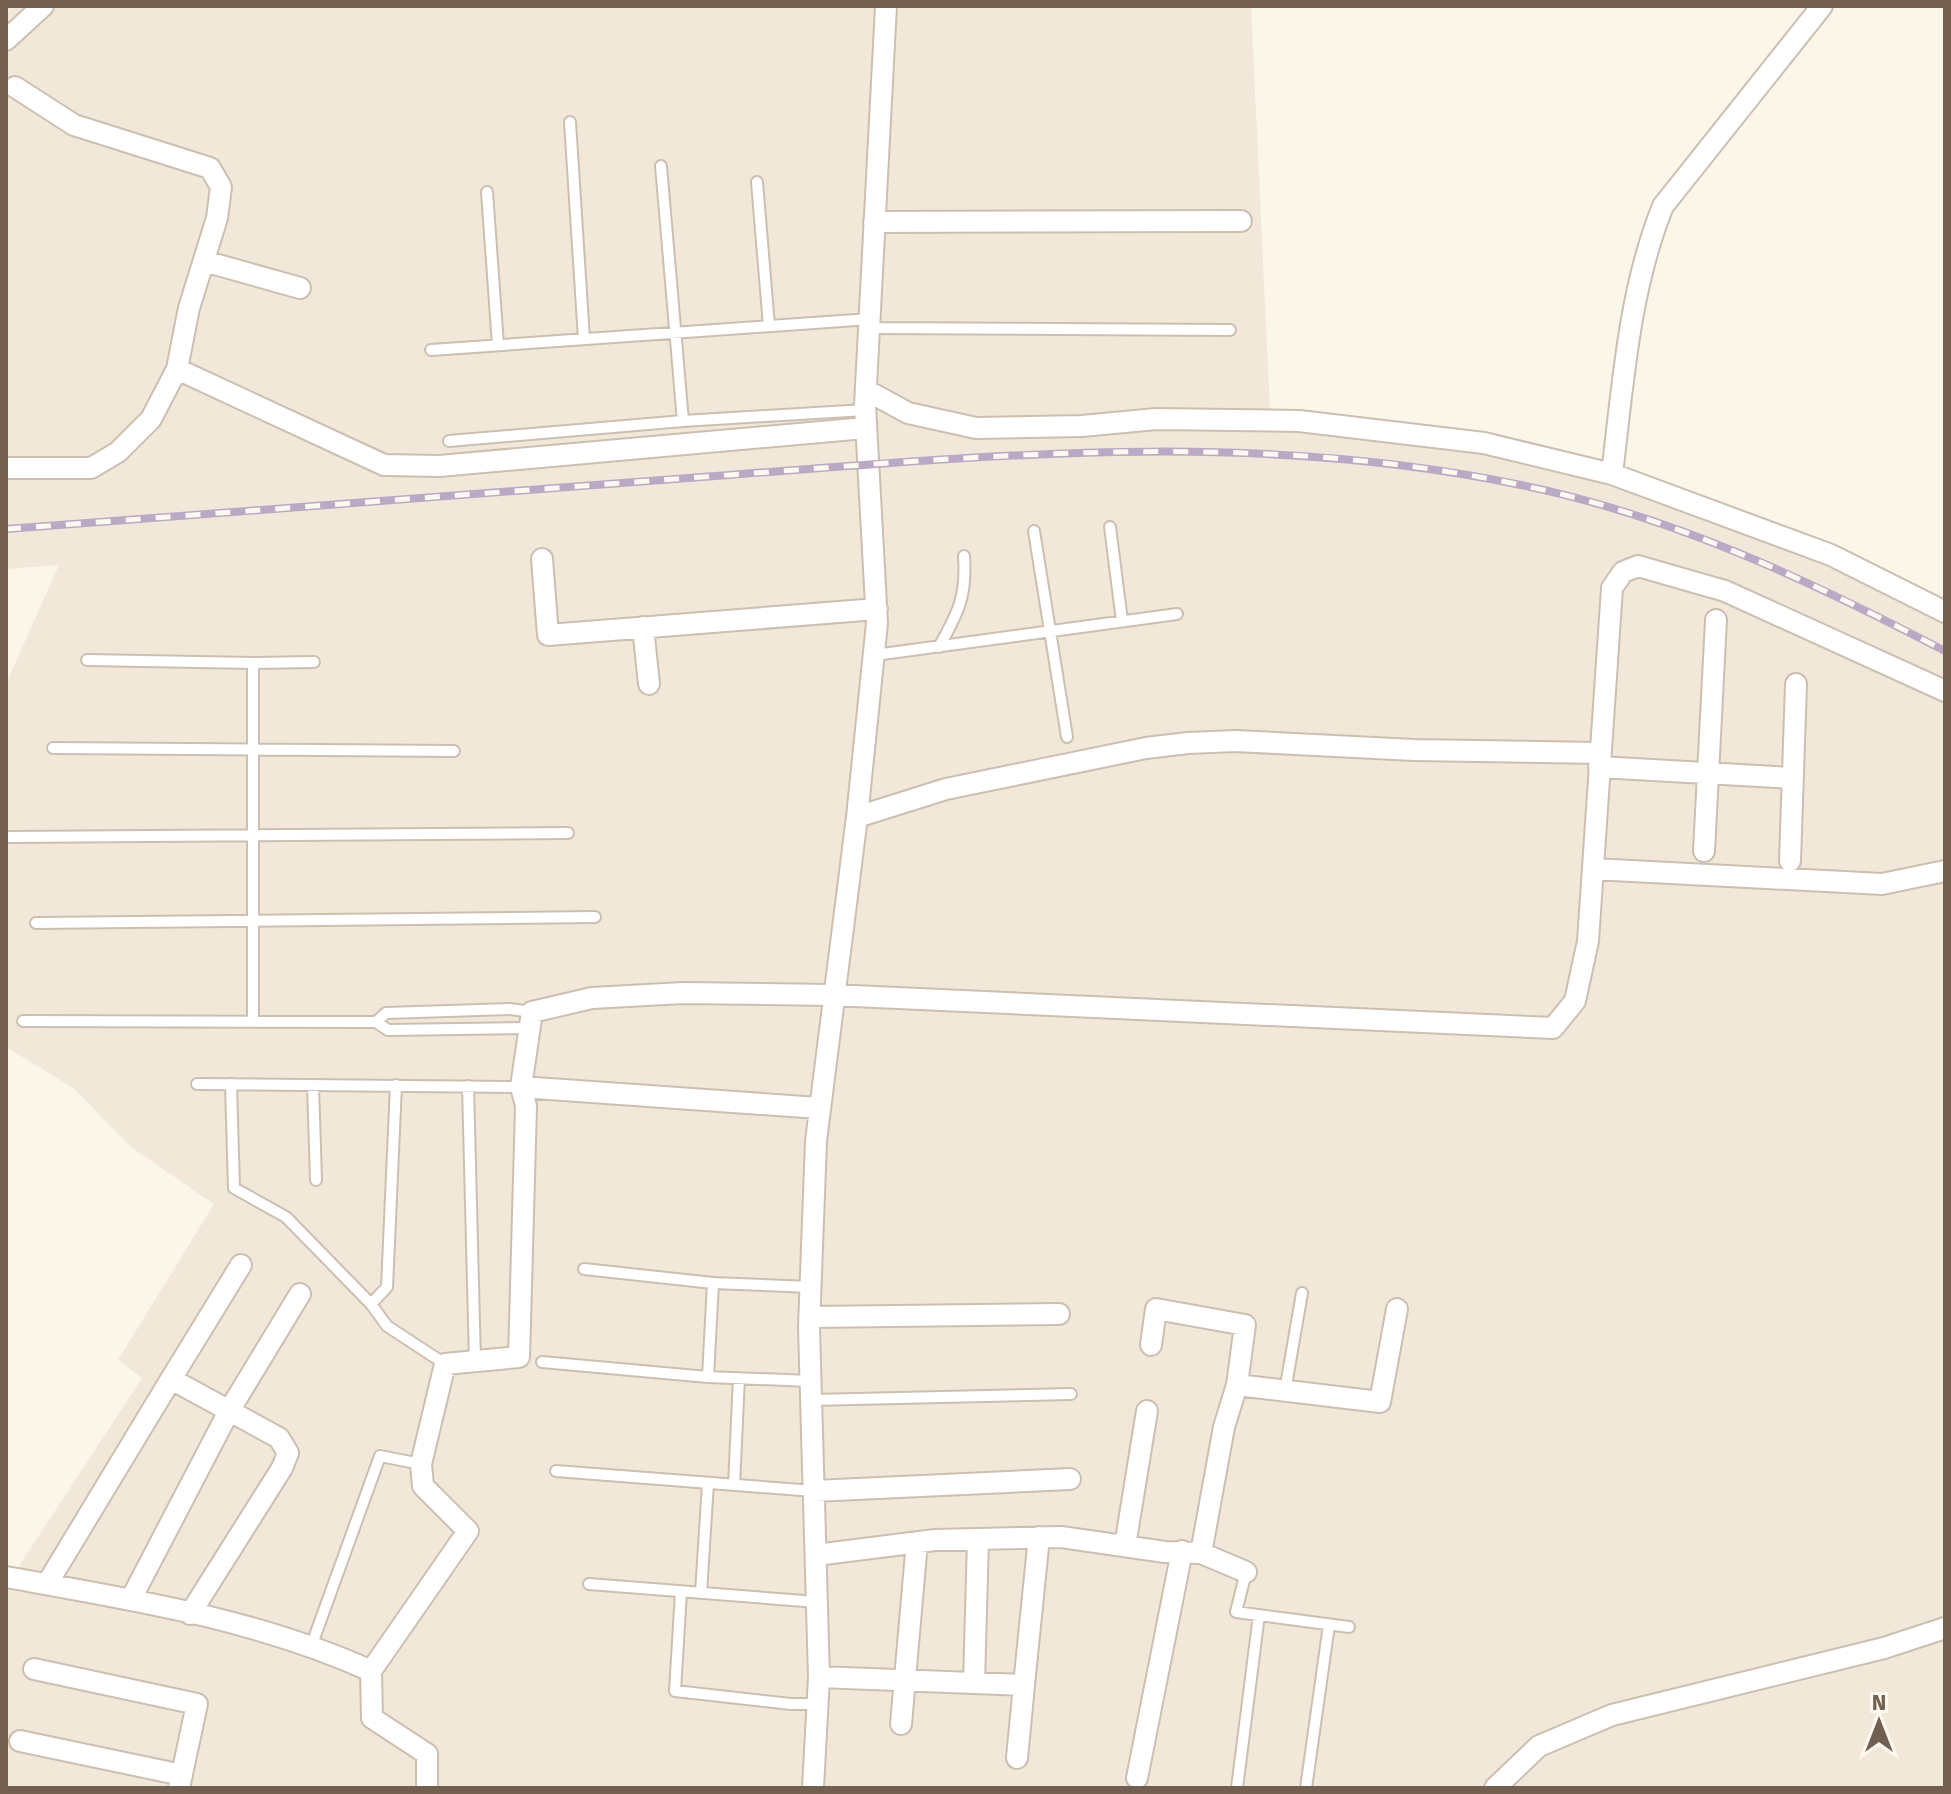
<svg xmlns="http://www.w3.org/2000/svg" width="1951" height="1794" font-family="'Fira Sans',sans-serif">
  <rect width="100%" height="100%" fill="#fbf6ea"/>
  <!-- residential -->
  <path fill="#f2e8d9" d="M6,6H1251L1270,410L1554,452L1805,541L1945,615V1788H6V1568L17,1569L142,1378L118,1360L214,1204L131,1147L73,1088L6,1047V684L59,565L6,569Z"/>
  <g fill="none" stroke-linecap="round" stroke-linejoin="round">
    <defs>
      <path id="service" d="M570,122L584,339
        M757,182L769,326
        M487,192L498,345
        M870,328L1230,330
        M431,350L870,319
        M683,421L865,410
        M449,441L683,421L661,166
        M1110,527L1122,621
        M1034,531L1067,737
        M939,647C958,613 967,596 964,556
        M875,655L1177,614
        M87,660L253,663V1021
        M253,663L314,662
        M53,748L454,751
        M9,837L568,833
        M36,923L595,917
        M23,1021L376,1022L388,1030L531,1028
        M376,1022L386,1013L510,1009L532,1012
        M197,1084L521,1087
        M231,1084L234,1188L286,1217L371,1304
        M313,1085L316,1180
        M396,1085L387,1287L371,1304L387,1326L445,1364
        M468,1086L475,1362
        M584,1269L713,1283L708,1377
        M713,1283L811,1287
        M542,1362L708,1377L811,1381
        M1285,1391L1302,1293
        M812,1400L1071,1394
        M556,1471L814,1491
        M734,1485L739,1378
        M1246,1572L1236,1612L1349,1627
        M589,1584L817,1602
        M681,1592L675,1691L791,1704H818
        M701,1593L708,1483
        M312,1644L380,1456L421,1464
        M1237,1788L1259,1615
        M1306,1788L1329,1625"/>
      <path id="minor" d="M6,40L43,6
        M874,222L1241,221
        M204,261L300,288
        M177,369L384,465L439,466L865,428
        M866,390L908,413L976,428L1082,426L1156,419L1299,421L1484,443L1612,474L1831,555L1945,612
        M6,468H91L118,452L151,419L177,369L189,308L217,218L221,187L210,168L74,125L15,87
        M1612,474C1623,384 1629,290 1663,206L1822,6
        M542,559L548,635L877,609
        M643,627L649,684
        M1599,767L1793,778
        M857,817L946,789L1146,748L1188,743L1235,741L1414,750L1599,753
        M1704,851L1716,620
        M1790,861L1796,684
        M1593,869L1882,884L1945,871
        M521,1087L819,1108
        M810,1317L1059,1314
        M1151,1345L1156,1309L1245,1325L1237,1385
        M171,1379L241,1265
        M814,1491L1070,1479
        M1125,1546L1147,1411
        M1201,1553L1246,1572
        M816,1555L935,1540L1061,1537L1165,1552L1201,1553L1224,1427L1237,1385L1380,1402L1397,1309
        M6,1577C129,1599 257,1619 371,1671
        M47,1584L171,1379L279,1438L288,1453L282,1468L190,1614
        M131,1599L229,1411L300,1294
        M34,1669L197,1704L179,1788
        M819,1677L1024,1685L1039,1537
        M974,1683L978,1539
        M901,1724L917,1542
        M20,1741L182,1775
        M1017,1758L1024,1685
        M1137,1778L1182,1551
        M427,1788V1754L372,1718L371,1671L468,1531L423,1486L421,1464L445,1364L519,1357L526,1106L521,1087L532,1012L592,998L683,993L832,995L1553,1028L1575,1001L1588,941L1612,588L1623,572L1638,566L1725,591L1945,691
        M813,1788L819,1677L809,1327L816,1141L857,817L877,623L865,405L886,6
        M1495,1788L1539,1746L1612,1715L1884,1648L1945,1628"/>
    </defs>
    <!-- service casing -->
    <use href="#service" stroke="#ccbfb1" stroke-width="14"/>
    <!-- minor casing -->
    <use href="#minor" stroke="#ccbfb1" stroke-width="24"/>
    <!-- service -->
    <use href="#service" stroke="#fff" stroke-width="10"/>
    <!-- minor -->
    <use href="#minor" stroke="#fff" stroke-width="20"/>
    <defs>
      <path id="rail" d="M6,529C247,511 488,493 729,475C994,455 1259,430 1521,485C1672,516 1809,580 1945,651"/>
    </defs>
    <!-- rail casing -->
    <use href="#rail" stroke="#baa8c4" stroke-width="8"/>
    <!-- rail -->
    <use href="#rail" stroke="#fdf9f0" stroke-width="5" stroke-dasharray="15" stroke-linecap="butt"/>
  </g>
  <!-- border -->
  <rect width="1951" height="1794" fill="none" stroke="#735f4f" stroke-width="16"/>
  <!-- north arrow -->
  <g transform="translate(1879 1722)" stroke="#fdf9f0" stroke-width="6" paint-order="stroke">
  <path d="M0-6L14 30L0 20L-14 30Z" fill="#735f4f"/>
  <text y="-12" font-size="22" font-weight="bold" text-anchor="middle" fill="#735f4f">N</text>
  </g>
</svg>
